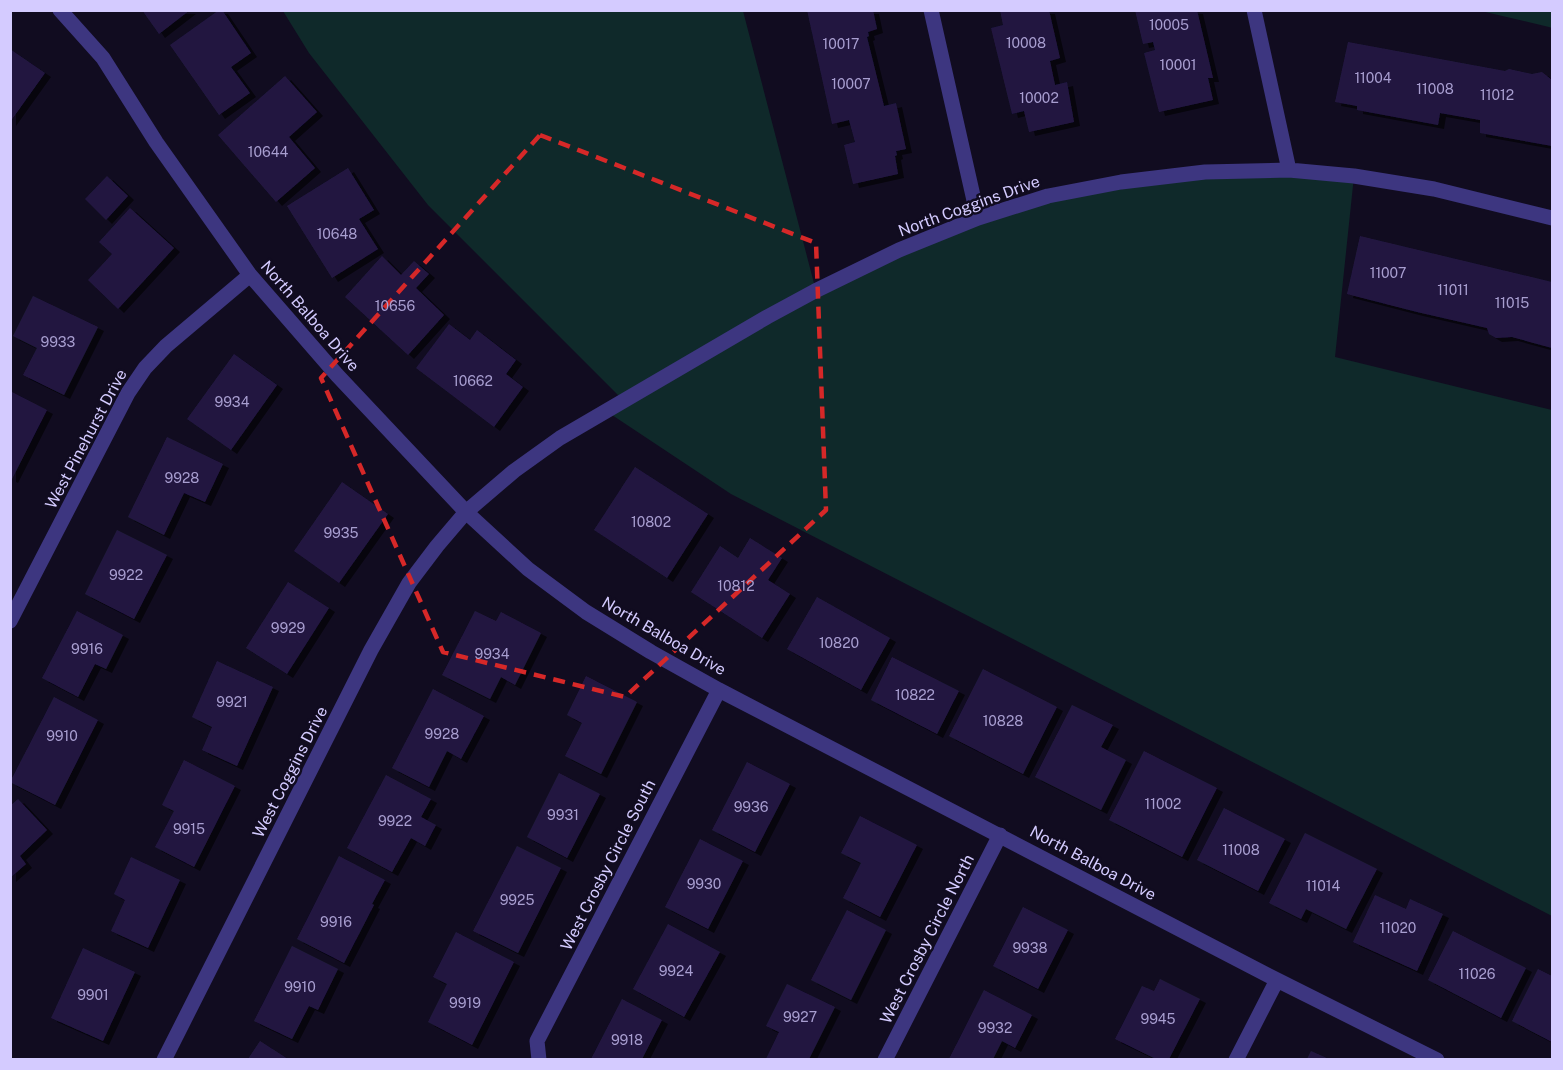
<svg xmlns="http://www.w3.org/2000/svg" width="1563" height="1070" font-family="'Public Sans',sans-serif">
  <defs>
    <filter id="shadow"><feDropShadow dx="6" dy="4" stdDeviation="0" flood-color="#0009"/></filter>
  </defs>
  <rect width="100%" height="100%" fill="#110c20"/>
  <!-- green -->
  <path fill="#0f292a" d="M283,11H743L816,291L1048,196L1205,172L1354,176L1335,357L1552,410V916L731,494L606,411L623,400L428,205L309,53Z
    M1481,11H1552V28L1549,27Z"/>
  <!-- building -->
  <path fill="#221841" filter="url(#shadow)" d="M142,10H190L159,34Z
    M219,10H222L251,53L231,67L250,93L219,115L170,45Z
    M807,10H873L877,29L868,32L869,36L867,37L884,106L896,103L906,149L896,151L897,155L895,156L898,174L853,184L844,145L855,142L849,120L832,124Z
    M1000,10H1049L1060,58L1050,61L1055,85L1067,82L1074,122L1029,132L1024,111L1012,114L991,28L1003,25Z
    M1135,10H1197L1213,78H1208L1213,100L1159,112L1144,53L1155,50L1153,42L1143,44Z
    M1348,42L1505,71L1509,69L1532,74L1542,72L1552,80V146L1480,133V120L1440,113L1438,125L1357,110V106L1335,102Z
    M10,49L45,73L10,122Z
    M285,76L317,112L289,137L315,168L276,202L218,135Z
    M348,168L374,210L359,219L378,249L332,278L287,206Z
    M107,176L128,196L106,220L85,199Z
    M130,208L174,248L118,309L88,280L112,254L99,242Z
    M1360,236L1552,282V348L1512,337L1496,338L1489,334L1487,328L1417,312L1347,294Z
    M382,256L401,275L414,261L429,274L416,288L444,315L408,355L345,297Z
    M33,296L98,327L64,395L23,375L37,348L13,336Z
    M449,324L470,340L477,330L516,360L506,374L523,387L494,427L416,368Z
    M234,354L277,385L231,450L187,419Z
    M10,391L47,410L12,479L10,478Z
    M167,437L223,464L205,502L184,493L164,535L128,517Z
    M635,467L708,514L667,578L594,530Z
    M342,482L388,514L339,583L294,551Z
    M117,530L167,555L134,619L85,594Z
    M750,538L782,558L768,580L790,594L762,638L691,592L720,546L738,558Z
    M288,582L329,608L287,674L246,648Z
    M817,597L890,638L861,690L787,649Z
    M77,611L123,635L106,669L95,664L78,697L42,678Z
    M475,611L496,621L501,612L541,633L515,685L501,677L490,699L442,675Z
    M892,657L959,691L937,734L871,700Z
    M217,661L273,687L237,766L202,750L212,727L192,717Z
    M983,669L1057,707L1023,774L949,736Z
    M586,676L637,702L601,774L565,756L582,723L567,715Z
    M433,689L484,716L461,759L447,751L429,787L392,768Z
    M54,697L98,720L55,805L10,782Z
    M1072,705L1113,725L1101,747L1126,760L1101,810L1035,777Z
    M1144,751L1217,788L1182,857L1109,820Z
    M184,760L235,786L194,867L155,847L174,811L162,805Z
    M747,762L790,784L755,852L712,830Z
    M559,773L600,794L567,858L527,837Z
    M386,775L431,799L421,817L436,825L425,846L411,838L392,872L347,848Z
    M18,799L47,830L20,856L26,864L10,878V806Z
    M1224,808L1285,839L1258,891L1197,860Z
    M860,816L917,845L880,917L843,898L861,863L841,853Z
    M1305,833L1377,869L1346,929L1306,909L1301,919L1269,903Z
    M700,839L743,861L708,929L665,907Z
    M517,846L561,868L518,953L473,931Z
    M339,856L385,880L372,904L374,905L344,963L297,939Z
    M131,857L180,880L148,948L111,931L125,900L114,894Z
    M1375,895L1406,909L1410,899L1443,914L1417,971L1353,942Z
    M1023,907L1068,930L1038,989L993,966Z
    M847,910L886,930L851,1000L811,980Z
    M668,924L720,952L684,1017L633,989Z
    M1453,931L1526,968L1501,1018L1428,980Z
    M456,932L514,962L472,1045L428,1022L447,984L433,977Z
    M292,946L338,969L318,1010L309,1006L292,1039L254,1021Z
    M83,948L135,972L103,1041L51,1018Z
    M1538,969L1552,976V1042L1512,1021Z
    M1160,979L1200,999L1169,1059H1156L1115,1039L1142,986L1154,991Z
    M787,984L835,1007L809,1059H766L779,1032L766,1026Z
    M984,990L1032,1015L1015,1048L1002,1041L993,1059H949Z
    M622,999L662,1020L642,1059H591Z
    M260,1041L288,1059H248Z
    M1311,1051L1329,1059H1307Z"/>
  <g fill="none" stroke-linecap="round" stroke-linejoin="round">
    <!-- street -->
    <path stroke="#3d3680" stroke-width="15" d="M60,10L103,58L156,142L250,275L337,375L466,512L528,569L586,612L651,652L719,690L1277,980L1437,1060
      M931,10L978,218
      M1254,10L1289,170
      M10,621L128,393L145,368L166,346L250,275
      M164,1060L371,650L409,583L437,546L466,512L514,471L560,438L767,317L815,291L899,250L978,218L1048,196L1121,182L1205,172L1289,170L1354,176L1434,189L1552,218
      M539,1060L537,1041L719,690
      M885,1060L1000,835
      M1236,1060L1277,980"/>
  </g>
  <!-- marked area -->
  <path fill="none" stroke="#d62828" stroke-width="4.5" stroke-dasharray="12 8" stroke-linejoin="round" d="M540,135L816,243L826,510L625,697L443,652L321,378Z"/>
  <g text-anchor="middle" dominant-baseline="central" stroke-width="5" stroke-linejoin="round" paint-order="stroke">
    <!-- number labels -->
    <g font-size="14" fill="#a89ed0">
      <text x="1169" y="25">10005</text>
      <text x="1026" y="43">10008</text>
      <text x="841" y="44">10017</text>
      <text x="1178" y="65">10001</text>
      <text x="1373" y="78">11004</text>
      <text x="851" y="84">10007</text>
      <text x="1435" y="89">11008</text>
      <text x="1497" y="95">11012</text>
      <text x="1039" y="98">10002</text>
      <text x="268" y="152">10644</text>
      <text x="337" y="234">10648</text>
      <text x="1388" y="273">11007</text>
      <text x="1453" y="290">11011</text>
      <text x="1512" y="303">11015</text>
      <text x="395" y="306">10656</text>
      <text x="58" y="342">9933</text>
      <text x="473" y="381">10662</text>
      <text x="232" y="402">9934</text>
      <text x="182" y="478">9928</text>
      <text x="651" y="522">10802</text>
      <text x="341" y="533">9935</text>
      <text x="126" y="575">9922</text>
      <text x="736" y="586">10812</text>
      <text x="288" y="628">9929</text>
      <text x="839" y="643">10820</text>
      <text x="87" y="649">9916</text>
      <text x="492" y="654">9934</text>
      <text x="915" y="695">10822</text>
      <text x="232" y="702">9921</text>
      <text x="1003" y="721">10828</text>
      <text x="442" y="734">9928</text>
      <text x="62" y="736">9910</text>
      <text x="1163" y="804">11002</text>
      <text x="751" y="807">9936</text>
      <text x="563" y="815">9931</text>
      <text x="395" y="821">9922</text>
      <text x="189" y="829">9915</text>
      <text x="1241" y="850">11008</text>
      <text x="704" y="884">9930</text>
      <text x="1323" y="886">11014</text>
      <text x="517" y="900">9925</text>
      <text x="336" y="922">9916</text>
      <text x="1398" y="928">11020</text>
      <text x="1030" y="948">9938</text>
      <text x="676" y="971">9924</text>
      <text x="1477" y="974">11026</text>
      <text x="300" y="987">9910</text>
      <text x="93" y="995">9901</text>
      <text x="465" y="1003">9919</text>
      <text x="800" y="1017">9927</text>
      <text x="1158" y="1019">9945</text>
      <text x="995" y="1028">9932</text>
      <text x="627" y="1040">9918</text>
    </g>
    <!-- street labels -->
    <g font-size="16" fill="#d4cbff" stroke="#110c20">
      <text transform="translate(969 206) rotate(-20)">North Coggins Drive</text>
      <text transform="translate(310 316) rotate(49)">North Balboa Drive</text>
      <text transform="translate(86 439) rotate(-62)">West Pinehurst Drive</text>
      <text transform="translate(664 636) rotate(30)">North Balboa Drive</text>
      <text transform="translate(290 772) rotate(-63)">West Coggins Drive</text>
      <text transform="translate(1093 863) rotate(28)">North Balboa Drive</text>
      <text transform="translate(608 865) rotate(-63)">West Crosby Circle South</text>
      <text transform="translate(927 939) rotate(-63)">West Crosby Circle North</text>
    </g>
  </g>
  <!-- border -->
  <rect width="1563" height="1070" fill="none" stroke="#d4cbff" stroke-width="24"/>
</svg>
